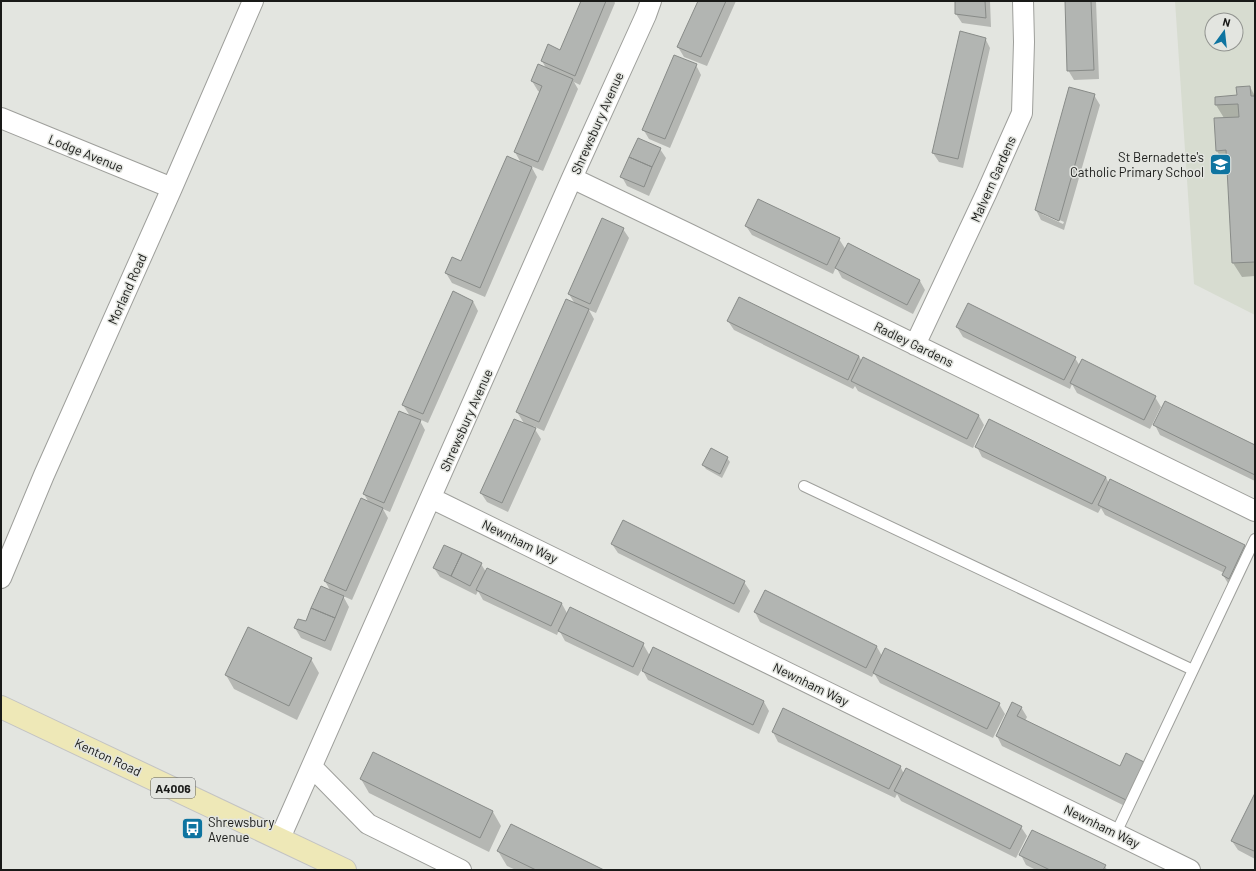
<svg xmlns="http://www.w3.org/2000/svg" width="1256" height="871" font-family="Barlow,sans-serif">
  <rect width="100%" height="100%" fill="#e3e5e0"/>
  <!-- built -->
  <path fill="#d7dcd0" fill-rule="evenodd" d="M1175,1H1255V315L1194,284ZM1212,20H1236V44H1212Z"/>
  <!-- shadow -->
  <path fill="#0003" fill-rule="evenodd" d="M582,1H614L615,3L580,85L574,82L578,89L543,171L531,166L537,177L485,297L452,283L446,273L461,262L521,163L515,152L540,92L538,91L532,81L546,68L542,61L561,51Z
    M699,1H736L707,66L684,57L678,47Z
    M956,1H990L991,27L962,23L956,14Z
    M1066,1H1096L1099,79L1074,80L1068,70Z
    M985,38L990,48L963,168L939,162L933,153Z
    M696,65L701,75L670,148L649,139L643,129Z
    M1250,87L1255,96V276L1242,277L1233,263L1228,165H1225L1217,151L1224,118L1216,105V98L1238,96Z
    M1094,95L1100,105L1064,230L1041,220L1036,210ZM1042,212L1064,222L1063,224L1042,214Z
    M660,149L666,158L649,196L627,186L622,177Z
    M746,226L839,239L846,250L920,281L925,290L913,314L842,278L836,267L833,274L752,235Z
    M623,229L629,238L596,313L589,310L594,319L544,431L533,426L541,439L508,512L487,502L481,493L525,425L517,412L575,304L569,294Z
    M473,301L478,311L428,423L419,419L425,430L390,512L383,509L388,518L352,600L343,596L349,607L331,651L301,638L295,628L306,623L331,592L325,581L369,503L364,494L410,416L403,405Z
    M728,321L859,356L862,362L979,416L984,425L973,448L858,391L855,386L853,389L734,330Z
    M957,327L1075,358L1080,366L1155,397L1161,407L1150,429L1077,393L1072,384L1070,389L963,337Z
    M1155,425L1255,446V481L1160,435Z
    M977,447L1106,477L1109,484L1245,546L1250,555L1229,585L1223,575L1224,573L1105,515L1101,508L1098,513L982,457Z
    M727,458L730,462L722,478L706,469L703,465Z
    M612,544L744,582L750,591L739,613L618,553Z
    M481,564L486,572L487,569L562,604L568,615L643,644L650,656L654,648L764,702L769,711L759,734L648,680L642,669L638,676L565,641L559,630L557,635L483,600L478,591L476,595L440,577L434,568Z
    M755,612L877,647L882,656L999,704L1005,714L993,738L880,683L874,673L872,677L760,622Z
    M311,659L319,673L297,720L234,689L226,675Z
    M1021,707L1027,717L1025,721L1120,768L1127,755L1144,763L1131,809L1002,746L997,736Z
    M773,732L900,766L904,774L1021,827L1027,836L1016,858L901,801L897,794L895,798L778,742Z
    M373,753L493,812L501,826L489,852L369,793L361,779Z
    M1255,795V859L1238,850L1232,841Z
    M498,851L602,870H516L507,866Z
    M1021,855L1105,866L1107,870H1036L1026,865Z"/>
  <!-- building -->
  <path fill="#b2b5b2" stroke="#888b88" d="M581,1H606L575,76L541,61L548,44L560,50Z
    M698,1H726L701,57L677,47Z
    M955,1H985L986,18L955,14Z
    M1065,1H1091L1094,70L1067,71Z
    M960,31L986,38L958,159L932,153Z
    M674,55L697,64L665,139L642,130Z
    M538,64L573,79L538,162L514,152L542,86L531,81Z
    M1250,86L1251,96H1255V262L1232,263L1226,150L1216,151L1214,118L1239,117L1238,104L1215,105V97L1237,95L1236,87Z
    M1069,87L1095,94L1059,221L1035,210Z
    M638,138L661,148L652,167L629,157Z
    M507,156L532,167L480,288L445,273L452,257L461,261Z
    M629,157L652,167L644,187L620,177Z
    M758,199L840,238L827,265L745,226Z
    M602,218L624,228L590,304L568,294Z
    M848,243L920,280L907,305L835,268Z
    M453,291L473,301L423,414L402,405Z
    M739,297L859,356L848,380L727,321Z
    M566,299L589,309L539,422L516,412Z
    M968,303L1076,357L1064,380L956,327Z
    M863,357L979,415L967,439L851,381Z
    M1082,359L1156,396L1144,420L1070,383Z
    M1165,401L1255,445V475L1153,425Z
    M399,411L421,420L384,503L363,494Z
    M514,419L536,428L502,503L480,493Z
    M989,419L1106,477L1092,504L975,447Z
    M711,448L728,457L720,474L702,465Z
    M1110,479L1245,545L1229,579L1222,575L1226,567L1098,505Z
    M361,498L383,508L346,591L324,581Z
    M623,520L745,581L734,604L611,544Z
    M444,545L462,553L451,576L433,568Z
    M462,553L482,563L470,586L451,576Z
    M487,568L562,603L551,626L476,590Z
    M321,586L344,596L335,618L311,608Z
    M765,590L877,646L866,668L754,612Z
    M570,607L644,643L633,667L558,631Z
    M311,608L335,618L325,641L294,628L298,619L306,621Z
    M248,627L312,658L289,706L225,675Z
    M653,647L764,701L753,725L642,671Z
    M885,648L1000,703L987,729L873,673Z
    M1012,702L1022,707L1017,716L1120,766L1126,753L1144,762L1126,800L996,736Z
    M783,708L901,766L889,789L772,732Z
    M373,752L493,811L480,838L360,779Z
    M906,768L1022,826L1010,849L894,791Z
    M1255,793V849L1254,851L1231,841Z
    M511,824L604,870H536L497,851Z
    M1032,830L1106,865L1103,870H1050L1019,855Z"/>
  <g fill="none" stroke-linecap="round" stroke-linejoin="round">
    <defs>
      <path id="lane" d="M804,486L1193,670
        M1116,833L1255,539"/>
      <path id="street" d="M1,118L172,188
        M572,178L689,234L1255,511
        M915,345L986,194L1022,113L1024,42L1023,1
        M431,498L1190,870
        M1,578L44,475L172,188L253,1
        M312,767L368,824L461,870
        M280,838L572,178L646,15L651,1"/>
      <path id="primary" d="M1,707L345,870"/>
    </defs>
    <!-- lane casing -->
    <use href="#lane" stroke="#9e9f9b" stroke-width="12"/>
    <!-- street casing -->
    <use href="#street" stroke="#9e9f9b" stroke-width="22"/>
    <!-- primary casing -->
    <use href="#primary" stroke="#c3c3c3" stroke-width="24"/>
    <!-- lane -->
    <use href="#lane" stroke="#fff" stroke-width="10"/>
    <!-- street -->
    <use href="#street" stroke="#fff" stroke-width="20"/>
    <!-- primary -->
    <use href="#primary" stroke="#eee8b7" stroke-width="22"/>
  </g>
  <!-- icons -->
  <defs>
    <symbol id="school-square" viewBox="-11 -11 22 22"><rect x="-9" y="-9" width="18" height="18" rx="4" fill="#0e74a0" stroke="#e3e5e0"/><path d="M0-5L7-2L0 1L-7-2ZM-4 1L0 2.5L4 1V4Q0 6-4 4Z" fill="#fff"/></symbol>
    <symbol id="bus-square" viewBox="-11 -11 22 22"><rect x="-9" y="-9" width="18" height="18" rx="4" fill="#0e74a0" stroke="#e3e5e0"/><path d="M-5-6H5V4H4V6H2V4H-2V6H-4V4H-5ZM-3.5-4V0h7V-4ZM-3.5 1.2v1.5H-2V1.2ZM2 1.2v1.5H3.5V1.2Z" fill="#fff"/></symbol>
  </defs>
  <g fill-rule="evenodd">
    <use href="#school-square" x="1208" y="152" width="25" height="25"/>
    <use href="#bus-square" x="180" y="816" width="25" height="25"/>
  </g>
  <g text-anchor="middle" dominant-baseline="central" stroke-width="3" stroke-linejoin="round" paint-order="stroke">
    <!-- shield labels -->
    <rect fill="#e3e5e0" stroke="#565754" stroke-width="1" x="151" y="778" width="44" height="20" rx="3"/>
    <g font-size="12" font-weight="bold" fill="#191a18">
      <text x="173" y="788">A4006</text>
    </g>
    <!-- street labels -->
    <g font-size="13" fill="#191a18" stroke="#e3e5e0">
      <text transform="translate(597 123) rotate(-66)">Shrewsbury Avenue</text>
      <text transform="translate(86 153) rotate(22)">Lodge Avenue</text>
      <text transform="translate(993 179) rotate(-66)">Malvern Gardens</text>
      <text transform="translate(127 289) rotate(-66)">Morland Road</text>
      <text transform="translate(914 344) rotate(26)">Radley Gardens</text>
      <text transform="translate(466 420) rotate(-66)">Shrewsbury Avenue</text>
      <text transform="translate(520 541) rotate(26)">Newnham Way</text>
      <text transform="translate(811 684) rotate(26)">Newnham Way</text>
      <text transform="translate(108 757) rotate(25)">Kenton Road</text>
      <text transform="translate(1102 826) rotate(26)">Newnham Way</text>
    </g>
    <!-- poi labels -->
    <g font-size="13" fill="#191a18" stroke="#e3e5e0" text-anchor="end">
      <text x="1204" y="157">St Bernadette's<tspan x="1204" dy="15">Catholic Primary School</tspan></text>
      <text x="208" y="822" text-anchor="start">Shrewsbury<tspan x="208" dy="15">Avenue</tspan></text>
    </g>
  </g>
  <!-- border -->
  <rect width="1256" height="871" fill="none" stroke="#191a18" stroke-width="4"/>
  <!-- north arrow -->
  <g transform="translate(1224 32) rotate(15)"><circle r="19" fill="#e3e5e0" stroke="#929490"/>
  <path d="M0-3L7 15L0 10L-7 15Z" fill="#0e74a0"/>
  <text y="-6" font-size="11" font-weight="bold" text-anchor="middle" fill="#191a18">N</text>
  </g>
</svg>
